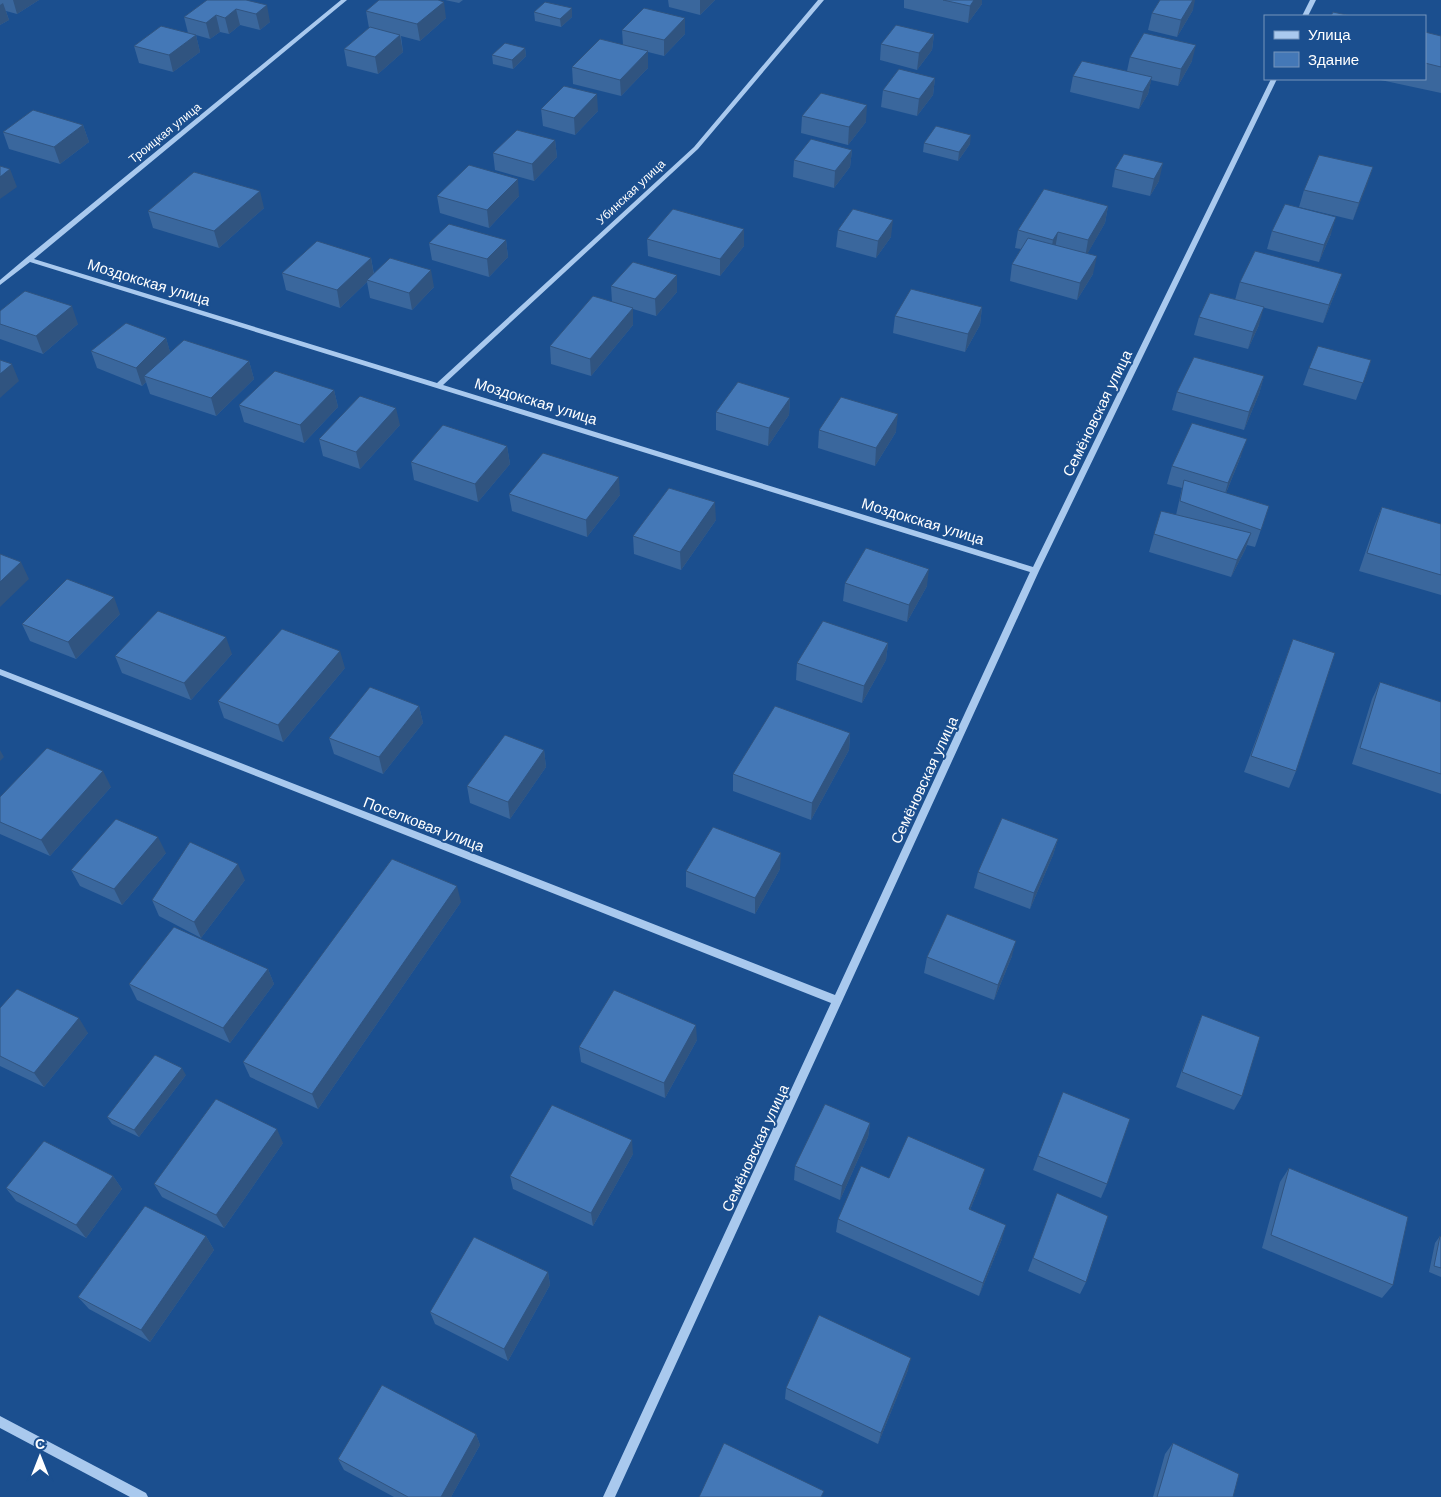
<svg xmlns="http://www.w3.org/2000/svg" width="1441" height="1497" font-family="Helvetica,sans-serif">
  <rect width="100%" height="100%" fill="#1b4f8f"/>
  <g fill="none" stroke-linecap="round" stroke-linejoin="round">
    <!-- minor -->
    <path fill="#a9c9ee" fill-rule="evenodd" d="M341,0H347L34,259L437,383L694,147L818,0H824L698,149L443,385L1033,567L1271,79H1277L1039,571L615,1497H603L831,1003L0,675V669L835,995L1030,572L30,262L0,285V280L26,258Z
      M1310,0H1316L1308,16H1302Z
      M0,1416L146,1493L148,1497H130L0,1428Z"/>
  </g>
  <!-- wall -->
  <path fill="#3a679d" d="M0,0H39L17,14L6,11L9,20L0,25Z
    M246,0L270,22L260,30L240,25L229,34L220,32L210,39L196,35L200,52L173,72L139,63L134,46L188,33L184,17Z
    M445,0H463L459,3Z
    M668,0H715L700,15L669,7Z
    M904,0H982V4L968,23L904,8Z
    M572,8V17L561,27L535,21L534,12Z
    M1193,10L1177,37L1148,30L1152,13Z
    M366,11L446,18L420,41L401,36L403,52L378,74L347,66L344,49L369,28Z
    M685,18V34L664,56L648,52V68L621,96L573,84L572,67L623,45L622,30Z
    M1425,32L1441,36V93L1376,79H1425Z
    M934,34L932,50L917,70L880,60L881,44Z
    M525,48L526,56L513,69L493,64L492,55Z
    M1130,57L1192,61L1178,86L1151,80L1148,94L1139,109L1070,92L1073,76L1127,71Z
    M935,78L933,95L917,116L881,107L883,90Z
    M541,109L598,111L575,135L543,126Z
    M802,116L866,122L848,145L801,133Z
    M83,125L89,142L60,164L9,149L3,132Z
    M555,140L557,157L534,181L495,170L493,153Z
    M924,143L970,144L958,161L923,152Z
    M852,150L850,167L834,188L793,177L794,160Z
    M1124,154L1159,181L1150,196L1112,187L1115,169Z
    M1373,167L1353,220L1299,207L1304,190Z
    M437,196H519L489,228L440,213Z
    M1108,206L1105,223L1087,254L1093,274L1077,300L1010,281L1012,264L1021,249L1015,248L1018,230Z
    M264,208L219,248L153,228L148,211Z
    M838,230L891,237L876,258L836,247Z
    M1272,231L1331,234L1319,262L1267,249Z
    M647,239L744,246L720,276L648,256Z
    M506,240L508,257L489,277L432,260L429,243Z
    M371,258L374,274L434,287L412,310L370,298L367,282L340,308L286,290L282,273Z
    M1342,274L1336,291L1323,323L1235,300L1240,282Z
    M611,286L677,292L656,316L633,309V325L591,376L551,364L550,346L612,302Z
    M982,307L980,325L965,352L893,333L895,316Z
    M0,311L78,324L43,354L0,339Z
    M1199,317L1259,325L1248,349L1194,335Z
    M166,338L170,352L249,361L254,379L216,416L150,394L146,382L142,386L97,368L91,351Z
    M1371,360L1356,400L1303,385L1309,368Z
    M1264,376L1259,394L1244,430L1172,410L1177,392Z
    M334,390L338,407L304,443L244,422L239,405Z
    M790,398L789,415L768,446L716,430V412Z
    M400,425L360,469L323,456L319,439Z
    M819,430L896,432L875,466L818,448Z
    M507,446L510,464L478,502L414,480L411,462Z
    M1241,456L1226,493L1269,506L1255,547L1247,545L1245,550L1231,577L1149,552L1154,534L1176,515L1182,488L1167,484L1172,466Z
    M509,494L620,495L587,537L512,511Z
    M1382,507L1441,524V595L1359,571L1375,524Z
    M716,520L681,570L634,554L633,536Z
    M845,583L927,586L907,622L843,601Z
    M120,614L76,659L30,641L22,624Z
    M1293,639L1296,771L1289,788L1244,772Z
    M888,643L886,660L862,703L796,680L797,663Z
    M232,654L191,700L122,673L115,656Z
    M345,668L283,742L224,718L218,701Z
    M1380,682L1441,702V794L1352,764L1372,699Z
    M419,706L423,723L383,774L334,754L329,738Z
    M850,733L849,750L811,820L733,791V774Z
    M544,750L546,767L510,819L470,803L467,786Z
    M111,787L50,856L0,834V797Z
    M1058,839L1053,855L1030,909L974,888L978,872Z
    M166,853L122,905L80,886L71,870Z
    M780,869L755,914L686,887V871Z
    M245,880L201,938L159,916L152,900Z
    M461,902L318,1109L250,1077L243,1062Z
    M1012,956L994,1000L924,973L927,957Z
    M268,969L274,984L230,1043L137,1000L129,984Z
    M0,1008L88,1033L44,1087L0,1066Z
    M1202,1015L1242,1096L1234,1110L1176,1087L1196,1030Z
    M697,1040L665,1098L581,1062L579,1047Z
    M186,1075L139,1137L112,1124L107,1117Z
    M870,1123L868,1137L840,1200L794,1180L795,1166Z
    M283,1143L224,1228L162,1197L154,1184Z
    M633,1154L593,1226L513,1189L510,1176Z
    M1038,1156L1107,1184L1101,1198L1033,1170Z
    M1289,1168L1393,1285L1382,1298L1262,1248L1280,1182Z
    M113,1176L122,1189L86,1238L16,1201L6,1188Z
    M889,1178L981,1183L970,1210L1002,1239L979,1296L836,1232L838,1219Z
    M1057,1193L1086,1282L1080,1294L1028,1271Z
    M206,1236L214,1250L150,1342L89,1309L78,1297Z
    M1440,1236L1441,1237V1277L1429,1272L1435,1243Z
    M548,1272L550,1285L508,1361L435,1324L430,1312Z
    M908,1370L878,1444L785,1399L786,1388Z
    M476,1434L480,1445L451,1497H394L344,1470L338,1459Z
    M1173,1443L1233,1497H1153L1165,1454Z"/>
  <!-- shaded-wall -->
  <path fill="#305480" d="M13,0H39L17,14Z
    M700,0H715L700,15Z
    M974,0H982V4L968,23L970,6Z
    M1193,0H1195L1193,10L1177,37L1181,20Z
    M444,2L446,18L420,41L417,24Z
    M3,3L9,20L0,25V5Z
    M267,5L270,22L260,30L256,14Z
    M572,8V17L561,27L560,19Z
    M236,9L240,25L229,34L225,18Z
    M216,15L220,32L210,39L206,23Z
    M685,18V34L664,56V40Z
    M934,34L932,50L917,70L919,53Z
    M196,35L200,52L173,72L169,55Z
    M400,35L403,52L378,74L375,57Z
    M1196,45L1192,61L1178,86L1181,69Z
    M525,48L526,56L513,69L512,60Z
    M648,51V68L621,96L620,80Z
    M1152,77L1148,94L1139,109L1143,92Z
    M935,78L933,95L917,116L919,99Z
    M597,94L598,111L575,135L574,118Z
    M867,105L866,122L848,145L849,127Z
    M83,125L89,142L60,164L54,147Z
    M971,135L970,144L958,161L959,152Z
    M555,140L557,157L534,181L532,164Z
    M852,150L850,167L834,188L835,171Z
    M1163,163L1159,181L1150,196L1154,179Z
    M1373,167L1367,185L1353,220L1359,203Z
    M10,169L17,187L0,199V177Z
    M518,179L519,196L489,228L487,210Z
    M260,191L264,208L219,248L214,231Z
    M1108,206L1105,223L1085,258L1088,240Z
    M1336,217L1331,234L1319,262L1324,245Z
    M893,220L891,237L876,258L878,241Z
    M744,229V246L720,276V259Z
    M1058,232L1055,249L1050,257L1053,240Z
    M506,240L508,257L489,277L487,259Z
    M1097,256L1093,274L1077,300L1080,283Z
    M371,258L374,276L367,280V282L340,308L337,290Z
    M431,270L434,287L412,310L409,293Z
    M1342,274L1336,291L1323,323L1329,305Z
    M677,275V292L656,316L655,299Z
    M72,306L78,324L43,354L36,336Z
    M982,307L980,325L965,352L968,334Z
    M1264,307L1259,325L1248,349L1253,332Z
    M633,308V325L591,376L590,359Z
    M166,338L171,355L144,376L146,382L142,386L136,368Z
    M249,361L254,379L216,416L211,398Z
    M12,364L19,381L0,398V374Z
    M1264,376L1259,394L1244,430L1249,412Z
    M334,390L338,407L304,443L300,425Z
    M790,398L789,415L768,446L769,428Z
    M396,408L400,425L360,469L356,452Z
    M898,414L896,432L875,466L876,448Z
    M1247,439L1241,456L1223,500L1228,483Z
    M507,446L510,464L478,502L475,484Z
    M619,477L620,495L587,537L586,520Z
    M715,502L716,520L681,570L680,552Z
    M1251,533L1245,550L1231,577L1237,560Z
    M21,562L29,579L0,607V582Z
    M929,569L927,586L907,622L909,605Z
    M114,597L120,614L76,659L68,642Z
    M226,637L232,654L191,700L184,683Z
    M888,643L886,660L862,703L864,686Z
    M340,651L345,668L283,742L278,725Z
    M419,706L423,723L383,774L379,757Z
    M850,733L849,750L811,820L812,803Z
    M0,750L4,757L0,761Z
    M544,750L546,767L510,819L508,802Z
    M103,771L111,787L50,856L41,840Z
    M158,837L166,853L122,905L114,889Z
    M1058,839L1053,855L1030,909L1034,893Z
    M781,853L780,869L755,914V898Z
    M238,864L245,880L201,938L194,922Z
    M457,886L461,902L318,1109L312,1094Z
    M1016,941L1012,956L994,1000L998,985Z
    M268,969L274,984L230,1043L223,1028Z
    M79,1018L88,1033L44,1087L34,1073Z
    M696,1025L697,1040L665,1098L664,1083Z
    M182,1068L186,1075L139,1137L134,1130Z
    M870,1123L868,1137L840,1200L842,1186Z
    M277,1129L283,1143L224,1228L216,1215Z
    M632,1140L633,1154L593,1226L591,1213Z
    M985,1169L981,1183L965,1222L969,1209Z
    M113,1176L122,1189L86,1238L76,1225Z
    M1006,1225L1002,1239L979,1296L983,1283Z
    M206,1236L214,1250L150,1342L141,1330Z
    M548,1272L550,1285L508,1361L504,1349Z
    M911,1358L908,1370L878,1444L881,1433Z
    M476,1434L480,1445L451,1497H441Z"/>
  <!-- building -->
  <path fill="#4478b7" stroke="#305480" d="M207,0H246L267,5L256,14L236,9L225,18L216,15L206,23L184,17Z
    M379,0H438L444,2L417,24L366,11Z
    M943,0H974L970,6Z
    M1160,0H1193L1181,20L1152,13Z
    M545,2L572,8L560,19L534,12Z
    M644,8L685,18L664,40L622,30Z
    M1333,12L1351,16H1331Z
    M896,25L934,34L919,53L881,44Z
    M161,26L196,35L169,55L134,46Z
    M370,27L400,35L375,57L344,49Z
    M1425,32L1441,36V67L1425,63Z
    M1144,33L1196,45L1181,69L1130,57Z
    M600,39L648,51L620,80L572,67Z
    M505,43L525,48L512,60L492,55Z
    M1082,61L1152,77L1143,92L1073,76Z
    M899,69L935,78L919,99L883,90Z
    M564,86L597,94L574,118L541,109Z
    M821,93L867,105L849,127L802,116Z
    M33,110L83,125L54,147L3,132Z
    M936,126L971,135L959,152L924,143Z
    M517,130L555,140L532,164L493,153Z
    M811,139L852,150L835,171L794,160Z
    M1124,154L1163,163L1154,179L1115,169Z
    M1319,155L1373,167L1359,203L1304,190Z
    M469,165L518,179L487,210L437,196Z
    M0,166L10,169L0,177Z
    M194,172L260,191L214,231L148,211Z
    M1044,189L1108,206L1088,240L1058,232L1053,240L1018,230Z
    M1285,204L1336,217L1324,245L1272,231Z
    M673,209L744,229L720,259L647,239Z
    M853,209L893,220L878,241L838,230Z
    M449,224L506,240L487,259L429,243Z
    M1028,238L1097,256L1080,283L1012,264Z
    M317,241L371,258L337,290L282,273Z
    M1255,251L1342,274L1329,305L1240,282Z
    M390,258L431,270L409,293L367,280Z
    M633,262L677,275L655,299L611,286Z
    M911,289L982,307L968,334L895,316Z
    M25,291L72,306L36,336L0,324V311Z
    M1210,293L1264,307L1253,332L1199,317Z
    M593,296L633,308L590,359L550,346Z
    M126,323L166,338L136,368L91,351Z
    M184,340L249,361L211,398L144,376Z
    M1318,346L1371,360L1363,383L1309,368Z
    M1194,357L1264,376L1249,412L1177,392Z
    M0,360L12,364L0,374Z
    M275,371L334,390L300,425L239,405Z
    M738,382L790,398L769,428L716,412Z
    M360,396L396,408L356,452L319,439Z
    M841,397L898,414L876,448L819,430Z
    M1192,423L1247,439L1228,483L1172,466Z
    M443,425L507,446L475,484L411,462Z
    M543,453L619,477L586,520L509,494Z
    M1184,480L1269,506L1261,530L1180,501Z
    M669,488L715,502L680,552L633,536Z
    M1382,507L1441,524V575L1367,553Z
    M1161,511L1251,533L1237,560L1154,534Z
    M866,548L929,569L909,605L845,583Z
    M0,554L21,562L0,582Z
    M67,579L114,597L68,642L22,624Z
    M158,611L226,637L184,683L115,656Z
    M823,621L888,643L864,686L797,663Z
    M282,629L340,651L278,725L218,701Z
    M1293,639L1335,653L1296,771L1251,756Z
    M1380,682L1441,702V774L1360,748Z
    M370,687L419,706L379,757L329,738Z
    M775,706L850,733L812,803L733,774Z
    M505,735L544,750L508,802L467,786Z
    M47,748L103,771L41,840L0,822V797Z
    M1002,818L1058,839L1034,893L978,872Z
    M116,819L158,837L114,889L71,870Z
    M713,827L781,853L755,898L686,871Z
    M190,842L238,864L194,922L152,900Z
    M392,859L457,886L312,1094L243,1062Z
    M947,914L1016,941L998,985L927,957Z
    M174,927L268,969L223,1028L129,984Z
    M17,989L79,1018L34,1073L0,1056V1008Z
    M614,990L696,1025L664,1083L579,1047Z
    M1202,1015L1260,1037L1242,1096L1182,1072Z
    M155,1055L182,1068L134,1130L107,1117Z
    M1063,1092L1130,1119L1107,1184L1038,1156Z
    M216,1099L277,1129L216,1215L154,1184Z
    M825,1104L870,1123L842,1186L795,1166Z
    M552,1105L632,1140L591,1213L510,1176Z
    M908,1136L985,1169L969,1209L1006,1225L983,1283L838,1219L861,1166L889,1178Z
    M44,1141L113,1176L76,1225L6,1188Z
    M1289,1168L1408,1217L1393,1285L1271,1235Z
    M1057,1193L1108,1216L1086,1282L1033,1258Z
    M145,1206L206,1236L141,1330L78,1297Z
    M1440,1236L1441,1237V1268L1434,1266Z
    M474,1237L548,1272L504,1349L430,1312Z
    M819,1315L911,1358L881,1433L786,1388Z
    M382,1385L476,1434L441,1497H408L338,1459Z
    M724,1443L824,1491L821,1497H699Z
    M1173,1443L1239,1474L1233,1497H1157Z"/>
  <g text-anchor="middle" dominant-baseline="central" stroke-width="4" stroke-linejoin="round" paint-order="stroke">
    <!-- far-street labels -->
    <g font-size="12" fill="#fff" stroke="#1b4f8f">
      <text transform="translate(165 133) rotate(-39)">Троицкая улица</text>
      <text transform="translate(631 192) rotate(-43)">Убинская улица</text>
    </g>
    <!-- street labels -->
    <g font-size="15" fill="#fff" stroke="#1b4f8f">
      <text transform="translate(149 282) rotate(17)">Моздокская улица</text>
      <text transform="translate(536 401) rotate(17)">Моздокская улица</text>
      <text transform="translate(1097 413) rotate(-64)">Семёновская улица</text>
      <text transform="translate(923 521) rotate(17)">Моздокская улица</text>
      <text transform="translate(924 780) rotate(-65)">Семёновская улица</text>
      <text transform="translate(424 824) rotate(21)">Поселковая улица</text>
      <text transform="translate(755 1148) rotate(-65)">Семёновская улица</text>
    </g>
  </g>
  <!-- legend -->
  <rect x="1264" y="15" width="162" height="65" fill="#1b4f8f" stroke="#7695bc"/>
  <rect x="1274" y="31" width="25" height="8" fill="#a9c9ee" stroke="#7695bc"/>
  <text x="1308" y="40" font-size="15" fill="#ffffff">Улица</text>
  <rect x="1274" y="52" width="25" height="15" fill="#4478b7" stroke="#7695bc"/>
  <text x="1308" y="65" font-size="15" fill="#ffffff">Здание</text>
  <!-- north arrow -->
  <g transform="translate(40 1457)" stroke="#1b4f8f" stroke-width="4" paint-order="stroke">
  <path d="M0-4L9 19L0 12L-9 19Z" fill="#ffffff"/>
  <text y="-8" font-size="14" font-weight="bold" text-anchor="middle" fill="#ffffff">С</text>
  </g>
</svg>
